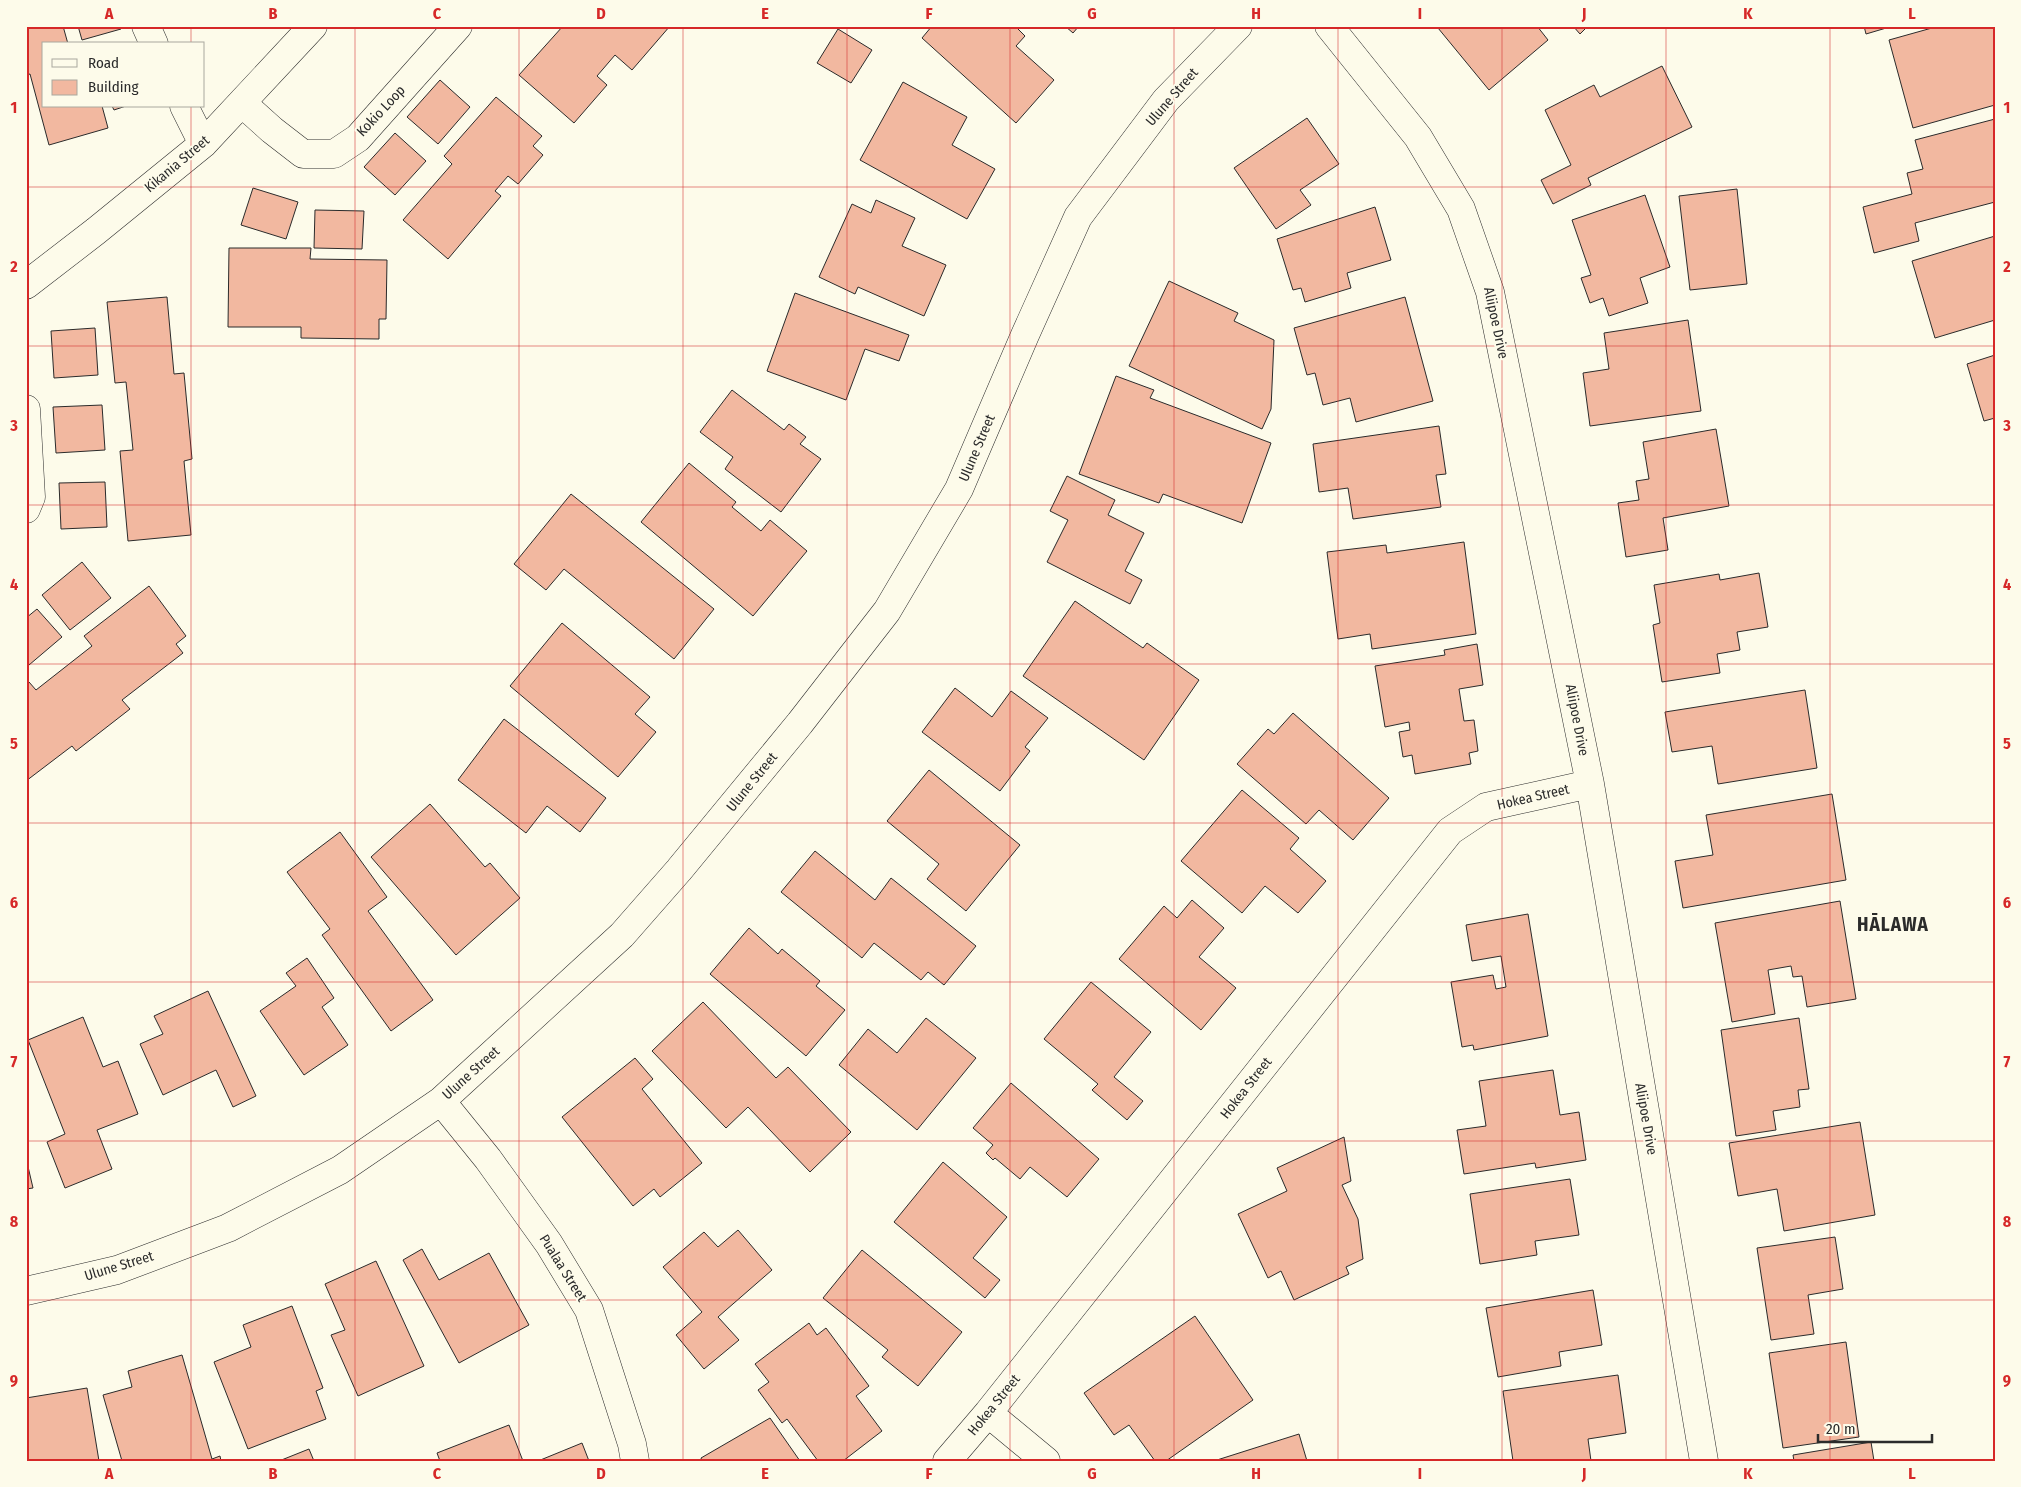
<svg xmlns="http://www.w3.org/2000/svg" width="2021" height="1487" font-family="'Fira Sans Condensed',sans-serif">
  <rect width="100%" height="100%" fill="#fdfbea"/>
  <!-- building -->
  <path fill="#f2b8a0" stroke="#2b2b2b" d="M26,26H63L68,44H44V106H102L108,128L49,145L30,74L26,75Z
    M78,26H120L121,29L82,40Z
    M563,26H670L632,70L615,55L597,76L607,85L574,123L519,75Z
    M932,26H1015L1025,36L1016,46L1054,80L1016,123L922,38Z
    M1065,26H1079L1073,33Z
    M1441,26H1537L1548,40L1489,90L1438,28Z
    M1573,26H1588L1580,34Z
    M1864,26H1893L1866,34Z
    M1939,26H1994L1995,105L1913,128L1889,40Z
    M838,29L872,50L851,83L817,63Z
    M1662,66L1692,127L1588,178L1591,185L1553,204L1541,180L1571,165L1545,110L1594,85L1600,97Z
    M440,80L470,107L438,144L407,117Z
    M903,82L967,117L952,145L995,169L967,219L860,160Z
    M496,97L542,136L533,146L543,155L518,184L508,176L495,191L501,196L448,259L403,220L452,164L444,156Z
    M112,106H126L114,110Z
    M1307,118L1339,164L1300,190L1311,205L1276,229L1234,168Z
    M1995,119V202L1915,223L1919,241L1874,253L1863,207L1912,194L1907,173L1923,169L1915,140Z
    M395,133L426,161L395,195L364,167Z
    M253,188L298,202L286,239L241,225Z
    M1737,189L1747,284L1690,290L1679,196Z
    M1645,195L1670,267L1640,278L1648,303L1609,316L1603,298L1590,303L1581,278L1591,275L1572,220Z
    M876,200L915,218L902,246L946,265L924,316L858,287L855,294L819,277L852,204L871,213Z
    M1375,207L1391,260L1347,273L1351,288L1305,302L1301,288L1293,290L1277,239Z
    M315,210L364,211L362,249L314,248Z
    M1995,236V320L1935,338L1912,261Z
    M229,248H311L310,259L387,260L386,319H379V339L301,338V327H228Z
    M1169,281L1238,313L1234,321L1274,340L1271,409L1262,429L1129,366Z
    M795,293L909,335L899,361L865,349L846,400L767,371Z
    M167,297L174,374L184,373L192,459L184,461L191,535L128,541L120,451L133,450L126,382L115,383L107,302Z
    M1405,297L1433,401L1356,422L1350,398L1323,405L1315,373L1307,375L1294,328Z
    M1688,320L1701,411L1590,426L1583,373L1609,369L1604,333Z
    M95,328L98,375L54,378L51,331Z
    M1995,355V418L1984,421L1967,364Z
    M1116,376L1154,390L1150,398L1271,443L1242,523L1163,494L1159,503L1079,474Z
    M732,390L784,430L789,424L806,437L800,444L821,459L781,512L725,469L733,457L700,432Z
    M102,405L105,450L56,453L53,407Z
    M1439,426L1446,474L1436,475L1441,507L1353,519L1348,488L1319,492L1313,444Z
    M1716,429L1729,506L1663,518L1668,550L1626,557L1618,503L1639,500L1636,481L1649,479L1643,442Z
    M689,463L736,502L732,507L761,531L770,520L807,551L753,616L641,522Z
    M1067,476L1115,500L1108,515L1144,533L1125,571L1142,580L1130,604L1047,562L1068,520L1050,511Z
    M105,482L107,527L61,529L59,483Z
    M571,494L714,609L674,659L564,569L546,590L514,564Z
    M1464,542L1476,634L1372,649L1370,634L1338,639L1327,552L1386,545L1387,553Z
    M82,562L111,598L70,630L42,595Z
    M1759,573L1768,627L1737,632L1740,650L1717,654L1720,673L1662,682L1653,625L1660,623L1654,585L1719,574L1720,580Z
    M149,586L186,636L176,644L183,653L122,700L130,709L76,751L72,746L26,781V684L29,682L36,690L92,646L84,636Z
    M1075,601L1143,648L1147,643L1199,680L1144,760L1023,676Z
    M37,609L62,637L29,665L26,662V618Z
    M562,623L650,697L635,714L656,732L618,777L510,686Z
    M1477,644L1483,685L1459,689L1464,721L1474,720L1478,751L1469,753L1471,764L1415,774L1412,755L1403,757L1399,732L1410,730L1409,722L1385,727L1375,666L1445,655L1444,650Z
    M955,688L992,717L1011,691L1048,718L1025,747L1030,751L1000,791L922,732Z
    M1805,690L1817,768L1718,784L1712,746L1672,752L1665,712Z
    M1293,713L1389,798L1353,840L1319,810L1306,824L1237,764L1268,729L1274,734Z
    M504,719L606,798L580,832L547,806L526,833L458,780Z
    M929,770L1020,845L966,911L927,879L939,864L887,821Z
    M1242,790L1299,838L1290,849L1326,881L1298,913L1265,886L1242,913L1181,861Z
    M1832,794L1846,880L1683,908L1675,861L1713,855L1706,815Z
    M430,804L485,867L490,863L520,898L456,955L371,857Z
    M340,832L387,897L368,911L433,1000L391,1031L322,935L330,929L287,872Z
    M815,851L875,900L891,878L976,946L944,985L928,972L921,980L874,943L862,958L781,892Z
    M1192,900L1224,928L1199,957L1236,988L1201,1030L1119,959L1164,906L1177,918Z
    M1840,901L1856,999L1807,1007L1802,976L1793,977L1791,966L1768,970L1775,1014L1732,1022L1715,923Z
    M1528,914L1548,1036L1474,1050L1473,1045L1462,1047L1451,982L1493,975L1496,989L1506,987L1501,956L1472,961L1466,925Z
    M749,928L778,954L782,949L820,981L816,986L845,1010L806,1056L710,974Z
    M307,958L334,998L322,1007L348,1045L304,1075L260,1011L296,986L286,973Z
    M1091,982L1151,1032L1114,1077L1143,1101L1127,1120L1092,1090L1098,1084L1044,1039Z
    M208,991L256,1096L233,1107L216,1070L163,1095L140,1044L163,1034L154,1016Z
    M703,1002L776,1078L788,1067L851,1132L810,1172L748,1107L726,1128L652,1051Z
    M83,1017L103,1067L118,1061L138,1114L97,1130L112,1169L65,1188L47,1142L65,1134L28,1040Z
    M926,1018L976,1058L917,1130L839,1065L868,1029L897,1053Z
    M1799,1018L1809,1089L1798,1090L1800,1107L1773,1111L1776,1130L1736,1136L1721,1030Z
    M635,1058L653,1079L642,1089L702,1163L660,1197L654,1189L633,1206L562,1117Z
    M1553,1070L1560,1115L1579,1112L1586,1160L1536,1168L1535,1163L1464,1174L1457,1130L1486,1126L1479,1081Z
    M1011,1083L1099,1159L1067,1197L1030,1167L1020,1179L995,1158L993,1160L986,1153L993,1145L973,1128Z
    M1860,1122L1875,1215L1784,1231L1777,1189L1738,1196L1729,1143Z
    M1344,1137L1351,1181L1342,1185L1358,1219L1363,1259L1346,1267L1349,1274L1294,1300L1281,1271L1268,1278L1238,1214L1287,1191L1277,1168Z
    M26,1158L33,1188L26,1189Z
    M943,1162L1007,1217L973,1258L1000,1280L985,1298L894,1222Z
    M1570,1179L1579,1235L1535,1241L1537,1255L1480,1264L1470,1194Z
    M738,1230L772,1270L718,1317L739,1340L704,1369L676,1335L702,1312L663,1267L704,1232L718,1247Z
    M1835,1237L1843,1289L1808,1295L1814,1334L1771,1340L1757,1248Z
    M422,1249L439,1280L489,1253L529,1325L459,1363L403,1260Z
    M862,1250L962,1332L918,1386L882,1357L888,1350L823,1298Z
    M376,1261L424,1366L358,1396L331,1335L345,1330L325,1284Z
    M1593,1290L1602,1345L1559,1352L1561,1366L1498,1377L1486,1308Z
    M292,1306L323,1388L316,1391L326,1419L248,1449L214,1362L251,1347L243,1325Z
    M1195,1316L1253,1400L1166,1461H1155L1129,1425L1114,1435L1084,1393Z
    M809,1323L817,1335L826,1328L869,1386L856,1396L882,1431L843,1461H818L787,1419L782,1423L758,1390L769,1382L755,1364Z
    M1846,1342L1859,1437L1783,1448L1769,1353Z
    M182,1355L212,1459L220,1456L221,1461H122L103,1395L132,1387L128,1371Z
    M1618,1375L1626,1433L1588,1439L1591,1461H1513L1503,1391Z
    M87,1388L99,1461H26V1398Z
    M770,1418L800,1461H702L701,1458Z
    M509,1425L523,1461H440L437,1453Z
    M1299,1434L1307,1461H1217V1460Z
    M1871,1442L1874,1461H1794L1793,1455Z
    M582,1443L589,1461H538Z
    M309,1449L314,1461H279Z"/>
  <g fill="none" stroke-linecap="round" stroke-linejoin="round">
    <defs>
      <path id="minor" d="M146,26L154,44
        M1329,26L1418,137L1461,209L1490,292L1590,784L1704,1461
        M242,103L272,130L303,154H334L358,138L458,26
        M184,106L203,144
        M26,285L96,231L203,144L313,26
        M26,409L31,497L26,509
        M441,1101L488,1159L549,1244L589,1310L632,1444L635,1461
        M26,1291L117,1270L228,1228L340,1170L441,1101L622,935L679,870L800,723L887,611L959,489L1025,335L1078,217L1166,100L1238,26
        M988,1413L1046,1461
        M947,1461L988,1413L1450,831L1486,807L1590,784"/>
    </defs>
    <!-- minor casing -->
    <use href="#minor" stroke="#2b2b2b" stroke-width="29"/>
    <!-- minor -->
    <use href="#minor" stroke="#fdfbea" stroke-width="28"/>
  </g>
  <!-- grid -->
  <path fill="none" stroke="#d62828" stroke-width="1" stroke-opacity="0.55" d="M191,26V44M355,26V1461M519,26V1461M683,26V1461M847,26V1461M1010,26V1461M1174,26V1461M1338,26V1461M1502,26V1461M1666,26V1461M1830,26V1461M191,106V1461M26,187H1995M26,346H1995M26,505H1995M26,664H1995M26,823H1995M26,982H1995M26,1141H1995M26,1300H1995"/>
  <g text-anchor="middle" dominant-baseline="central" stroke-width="4" stroke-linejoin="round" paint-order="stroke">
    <!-- street labels -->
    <g font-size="14" fill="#2b2b2b" stroke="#fdfbea">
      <text transform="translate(1172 97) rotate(-49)">Ulune Street</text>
      <text transform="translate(381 111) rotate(-47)">Kokio Loop</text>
      <text transform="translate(177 164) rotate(-40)">Kikania Street</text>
      <text transform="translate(1496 323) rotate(78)">Aliipoe Drive</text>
      <text transform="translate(977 448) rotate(-67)">Ulune Street</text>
      <text transform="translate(1577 720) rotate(79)">Aliipoe Drive</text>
      <text transform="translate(752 782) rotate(-51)">Ulune Street</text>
      <text transform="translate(1533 797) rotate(-13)">Hokea Street</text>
      <text transform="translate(471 1073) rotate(-42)">Ulune Street</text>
      <text transform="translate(1246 1088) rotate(-52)">Hokea Street</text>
      <text transform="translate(1646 1119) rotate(80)">Aliipoe Drive</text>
      <text transform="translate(119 1266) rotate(-17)">Ulune Street</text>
      <text transform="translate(563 1268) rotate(58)">Pualaa Street</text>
      <text transform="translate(994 1405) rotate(-51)">Hokea Street</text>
    </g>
    <!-- district labels -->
    <g font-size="19" font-weight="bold" letter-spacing="1" fill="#2b2b2b" stroke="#fdfbea">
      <text x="1893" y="924">HĀLAWA</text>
    </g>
  </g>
  <!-- border -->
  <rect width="2021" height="1487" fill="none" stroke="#fdfbea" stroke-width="55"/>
  <!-- legend -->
  <rect x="42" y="42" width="162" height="65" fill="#fdfbea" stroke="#a9a89e"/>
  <rect x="52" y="59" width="25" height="8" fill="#fdfbea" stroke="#a9a89e"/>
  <text x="88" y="68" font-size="15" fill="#2b2b2b">Road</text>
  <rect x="52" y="80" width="25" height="15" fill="#f2b8a0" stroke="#a9a89e"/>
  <text x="88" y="92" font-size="15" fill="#2b2b2b">Building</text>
  <!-- scale -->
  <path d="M1818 1434v8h114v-8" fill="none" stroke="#2b2b2b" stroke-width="2.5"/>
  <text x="1826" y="1434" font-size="15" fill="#2b2b2b" stroke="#fdfbea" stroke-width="4" paint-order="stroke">20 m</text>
  <rect x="28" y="28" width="1966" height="1432" fill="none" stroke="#d62828" stroke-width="2"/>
  <g font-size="16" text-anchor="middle" font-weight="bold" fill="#d62828">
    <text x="109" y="19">A</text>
    <text x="273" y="19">B</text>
    <text x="437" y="19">C</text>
    <text x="601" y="19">D</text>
    <text x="765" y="19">E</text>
    <text x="929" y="19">F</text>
    <text x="1092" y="19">G</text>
    <text x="1256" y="19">H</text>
    <text x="1420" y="19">I</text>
    <text x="1584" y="19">J</text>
    <text x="1748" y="19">K</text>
    <text x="1912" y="19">L</text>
    <text x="14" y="113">1</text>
    <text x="2007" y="113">1</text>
    <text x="14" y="272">2</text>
    <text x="2007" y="272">2</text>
    <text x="14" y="431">3</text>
    <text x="2007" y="431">3</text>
    <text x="14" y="590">4</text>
    <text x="2007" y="590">4</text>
    <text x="14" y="749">5</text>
    <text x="2007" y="749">5</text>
    <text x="14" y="908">6</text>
    <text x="2007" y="908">6</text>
    <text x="14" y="1067">7</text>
    <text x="2007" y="1067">7</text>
    <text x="14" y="1227">8</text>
    <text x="2007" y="1227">8</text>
    <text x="14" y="1386">9</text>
    <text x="2007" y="1386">9</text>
    <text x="109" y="1479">A</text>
    <text x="273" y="1479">B</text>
    <text x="437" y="1479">C</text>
    <text x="601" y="1479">D</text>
    <text x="765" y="1479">E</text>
    <text x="929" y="1479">F</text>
    <text x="1092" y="1479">G</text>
    <text x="1256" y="1479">H</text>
    <text x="1420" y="1479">I</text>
    <text x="1584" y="1479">J</text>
    <text x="1748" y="1479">K</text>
    <text x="1912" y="1479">L</text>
  </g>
</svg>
